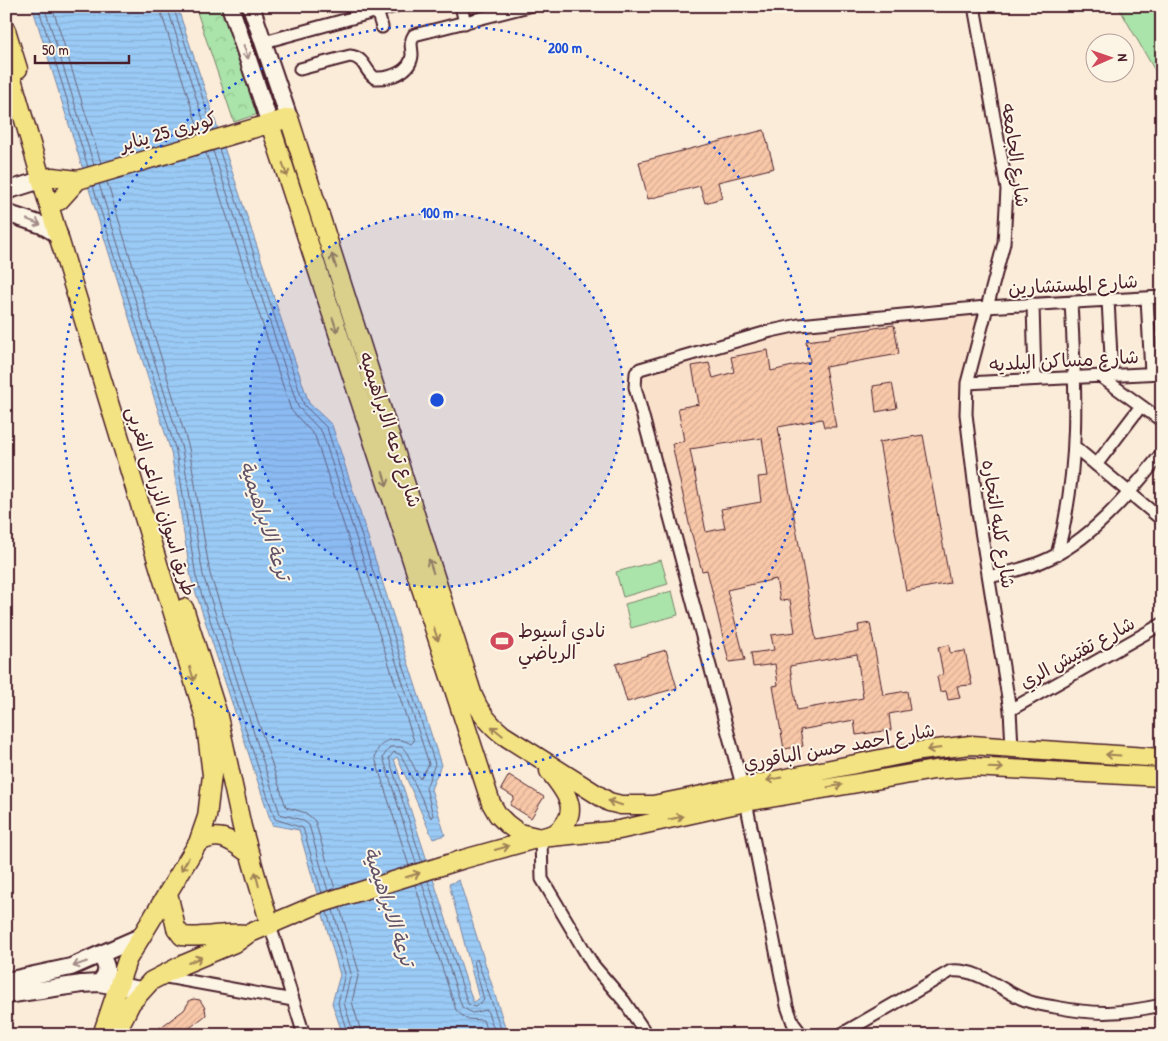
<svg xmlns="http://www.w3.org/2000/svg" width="1168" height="1041" font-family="'Patrick Hand','Playpen Sans Arabic',sans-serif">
  <defs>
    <pattern id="forest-crowns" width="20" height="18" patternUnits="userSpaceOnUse" patternTransform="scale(1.25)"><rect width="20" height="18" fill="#aae4aa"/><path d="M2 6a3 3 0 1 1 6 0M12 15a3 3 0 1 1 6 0" fill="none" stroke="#94c392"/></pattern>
    <pattern id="water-rules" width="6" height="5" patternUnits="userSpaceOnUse" patternTransform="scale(1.25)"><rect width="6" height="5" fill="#9acbf6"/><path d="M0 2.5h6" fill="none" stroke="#86aed3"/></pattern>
    <pattern id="building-hatch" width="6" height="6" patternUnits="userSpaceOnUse" patternTransform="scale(1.25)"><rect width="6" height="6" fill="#f9c8a9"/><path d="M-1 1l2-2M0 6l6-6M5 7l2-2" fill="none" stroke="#d7ab92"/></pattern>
  </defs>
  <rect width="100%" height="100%" fill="#fbecd9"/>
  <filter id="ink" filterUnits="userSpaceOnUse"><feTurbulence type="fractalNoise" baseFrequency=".02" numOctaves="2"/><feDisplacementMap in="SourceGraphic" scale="10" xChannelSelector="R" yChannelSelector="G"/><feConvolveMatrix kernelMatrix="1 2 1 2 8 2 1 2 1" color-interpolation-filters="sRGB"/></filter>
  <g filter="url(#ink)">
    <!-- built -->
    <path fill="#fae1cb" d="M986,307L967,383L1012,747L992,746L742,785L636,373L771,331Z"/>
    <!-- green -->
    <path fill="#aae4aa" stroke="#7a826a" d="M1118,6H1162V83Z
      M661,560L668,584L623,597L616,572Z
      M672,591L678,615L631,628L625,604Z"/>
    <!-- forest -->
    <path fill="url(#forest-crowns)" stroke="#7a826a" d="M195,6H221L258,114L234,122Z"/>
    <!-- water -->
    <path fill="url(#water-rules)" stroke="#7a86a5" d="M32,6H177L309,403L332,425L441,765L431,789L445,835L433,839L397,757L394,759L473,1002L479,999L449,884L459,880L506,1030L510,1035H343L332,1003L340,975L299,830L272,825L191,578L171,452Z"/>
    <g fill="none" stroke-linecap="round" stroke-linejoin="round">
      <!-- shore -->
      <path stroke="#6a647c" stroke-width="1" d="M38,6L88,167
        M44,6L94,165
        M52,6L101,163
        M159,6L200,134
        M167,6L207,132
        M173,6L213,130
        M219,149L304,405L327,428L435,764L426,788L433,815L431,818L401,755L394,752L389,758L422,862
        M213,151L298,407L322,432L429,764L420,779L407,753L402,747H390L383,757L416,863
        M206,153L291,410L315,436L414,741L411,744C396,735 378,739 375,758L409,866
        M107,182L189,448L210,574L286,807L306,813L315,821L335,889
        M99,184L182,449L203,575L280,814L302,820L309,825L328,891
        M93,186L176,451L196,577L275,819L303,828L322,893
        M428,881L468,1004L475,1007L484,1000L474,962L477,959L503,1035
        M422,883L462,1007L472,1013L487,1010L496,1035
        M415,885L456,1010L466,1019L483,1020L488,1035
        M340,908L359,972L352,1002L362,1035
        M333,910L351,973L344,1003L354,1035
        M327,912L345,974L338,1003L348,1035"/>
    </g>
    <!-- building -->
    <path fill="url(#building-hatch)" stroke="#4a1f2b" fill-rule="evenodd" d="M764,130L774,168L718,182L722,198L705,203L700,186L648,199L639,162Z
      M894,325L899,354L825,367L836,427H824L822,419L778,427L816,640L859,632L858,625L870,623L883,695L907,691L910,710L889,714L891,730L856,735L854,720L800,730L803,746L784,749L773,686L778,685L775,664L753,667L751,653L774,650L771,635L795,632L790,600L780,601L776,579L727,590L745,660L729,662L707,570L702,571L690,528L672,444L684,441L678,408L699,404L692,366L709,363L713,378L734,372L731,357L768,350L771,371L810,362L806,341L830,338V335ZM762,438L768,476L758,477L761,502L721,509L725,528L706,532L690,449ZM857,654L863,698L797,710L790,666Z
      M892,383L897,408L876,412L873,386Z
      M923,435L950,583L906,591L879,442Z
      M949,645L950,653L965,651L972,685L957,686L960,698L948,700L946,691L940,692L937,677L943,674L938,647Z
      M666,650L677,688L627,702L616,664Z
      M509,775L544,797L531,818L510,805L514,797L501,789Z
      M194,999L200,1000L205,1008L206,1015L181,1035H150L184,1010L190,1000Z"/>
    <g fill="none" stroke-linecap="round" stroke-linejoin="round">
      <defs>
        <path id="street" d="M461,6L465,23
          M974,6L1007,189L1004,243L967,383L966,414L977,506L1010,710L1012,747
          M377,11L382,27
          M264,42L396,6
          M300,69L350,56C366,58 364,71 375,78C389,79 411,72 412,55C412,47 409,43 414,35L529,6
          M1147,298L1151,373
          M1108,300L1112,375
          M1033,304L1035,379
          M1100,376L1162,421
          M967,383L1162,373
          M1076,448L1162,520
          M1096,465L1141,406
          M1057,555C1080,469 1076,390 1071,302
          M989,577C1007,573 1024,569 1041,562C1089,543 1130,493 1162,453
          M1010,710L1162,624
          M742,785L635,387L636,373L640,369L771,331L799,325L986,307L1162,297
          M746,802L787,1006L793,1023L802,1035
          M541,838L542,879L593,965L624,1001L647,1035
          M270,925L304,1035
          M161,976L293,1000
          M840,1035L951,971C980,969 1000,990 1025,1000C1034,1004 1045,1005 1055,1007C1097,1015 1120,1014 1162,1005"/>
        <path id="secondary" d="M230,6L270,124
          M251,6L289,118
          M6,191L41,180
          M6,213L42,225L59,235
          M6,981L71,967L140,937
          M99,983C109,973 108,966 100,955
          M6,995L82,984L99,983L141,990"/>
        <path id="primary" d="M6,30L18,69
          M6,58L47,199L205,718L212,775L207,817L198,843L127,960L102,1035
          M270,124L491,803L498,815L507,824L519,833L541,838L619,830L746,802L934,770L971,767L1162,777
          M41,180L52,177L78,180L289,118L473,696C480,713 489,724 503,735L609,802L621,805H653L920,751L971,745L1162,758
          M59,201L78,180
          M184,608L217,712L242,827L270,925
          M198,843C221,830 231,841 251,855
          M168,893L176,928L182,936C204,939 225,931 248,934
          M115,1035L131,1003L151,981L182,965L237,942L248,934L316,905L464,859L554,834C583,813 567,793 549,771"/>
      </defs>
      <!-- street casing -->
      <use href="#street" stroke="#4a1f2b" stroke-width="15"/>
      <!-- secondary casing -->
      <use href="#secondary" stroke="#4a1f2b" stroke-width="20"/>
      <!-- primary casing -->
      <use href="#primary" stroke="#4a1f2b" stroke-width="21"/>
      <!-- street -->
      <use href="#street" stroke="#fcf5e5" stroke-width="11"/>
      <!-- secondary -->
      <use href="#secondary" stroke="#fcf5e5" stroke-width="16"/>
      <!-- primary -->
      <use href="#primary" stroke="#f4e382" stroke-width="18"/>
    </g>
    <!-- one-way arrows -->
    <defs><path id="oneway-shaft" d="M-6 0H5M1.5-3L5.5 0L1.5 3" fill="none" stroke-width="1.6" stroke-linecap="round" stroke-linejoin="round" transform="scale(1.25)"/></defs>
    <g stroke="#a38a88">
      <use href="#oneway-shaft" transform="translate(246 52) rotate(71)"/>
      <use href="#oneway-shaft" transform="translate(34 222) rotate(21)"/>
      <use href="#oneway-shaft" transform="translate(80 964) rotate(161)"/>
    </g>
    <g stroke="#9f8156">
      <use href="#oneway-shaft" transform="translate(285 170) rotate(72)"/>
      <use href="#oneway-shaft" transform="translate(334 261) rotate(-108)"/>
      <use href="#oneway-shaft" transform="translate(335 325) rotate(72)"/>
      <use href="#oneway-shaft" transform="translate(385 479) rotate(72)"/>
      <use href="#oneway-shaft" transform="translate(431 566) rotate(-108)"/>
      <use href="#oneway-shaft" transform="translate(436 634) rotate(72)"/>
      <use href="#oneway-shaft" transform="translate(192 674) rotate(73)"/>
      <use href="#oneway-shaft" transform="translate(497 731) rotate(-141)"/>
      <use href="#oneway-shaft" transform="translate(934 749) rotate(173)"/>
      <use href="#oneway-shaft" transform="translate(1113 755) rotate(-176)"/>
      <use href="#oneway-shaft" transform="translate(996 768) rotate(2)"/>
      <use href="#oneway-shaft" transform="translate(774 779) rotate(169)"/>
      <use href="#oneway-shaft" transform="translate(835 786) rotate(-10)"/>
      <use href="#oneway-shaft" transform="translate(615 803) rotate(-163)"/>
      <use href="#oneway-shaft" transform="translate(676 818) rotate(-12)"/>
      <use href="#oneway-shaft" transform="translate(502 848) rotate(-16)"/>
      <use href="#oneway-shaft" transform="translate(185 864) rotate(120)"/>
      <use href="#oneway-shaft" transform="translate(413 875) rotate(-17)"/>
      <use href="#oneway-shaft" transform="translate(257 879) rotate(-104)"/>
      <use href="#oneway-shaft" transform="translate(195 960) rotate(-23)"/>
    </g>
  </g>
  <!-- distance rings -->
  <circle cx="437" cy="400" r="187" fill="#1d4ed8" fill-opacity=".12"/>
  <g fill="none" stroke="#1d4ed8" stroke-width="2.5" stroke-dasharray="2.5 5">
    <circle cx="437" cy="400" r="187"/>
    <circle cx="437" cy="400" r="375"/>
  </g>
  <!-- icons -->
  <defs>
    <symbol id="stadium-bare" viewBox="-9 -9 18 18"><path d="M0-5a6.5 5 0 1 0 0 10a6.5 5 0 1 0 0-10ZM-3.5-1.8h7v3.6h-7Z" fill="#d1495b" stroke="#fcf5e5" stroke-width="2.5" paint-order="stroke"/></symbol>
  </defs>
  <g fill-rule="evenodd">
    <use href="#stadium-bare" x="486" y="625" width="32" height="32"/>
  </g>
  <g text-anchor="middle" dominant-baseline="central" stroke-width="4" stroke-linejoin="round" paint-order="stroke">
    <!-- street labels -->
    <g font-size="19" fill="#4a1f2b" stroke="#fcf5e5">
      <text transform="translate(168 131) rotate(-16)">كوبرى 25 يناير</text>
      <text transform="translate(1016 155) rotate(82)">شارع الجامعه</text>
      <text transform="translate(1073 284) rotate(-3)">شارع المستشارين</text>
      <text transform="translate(1064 360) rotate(-3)">شارع مساكن البلديه</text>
      <text transform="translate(391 429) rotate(72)">شارع ترعه الابراهيميه</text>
      <text transform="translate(162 501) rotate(73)">طريق اسوان الزراعى الغربى</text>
      <text transform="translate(999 524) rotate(81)">شارع كليه التجاره</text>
      <text transform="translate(1077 652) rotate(-29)">شارع تفتيش الري</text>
      <text transform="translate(839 746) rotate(-10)">شارع احمد حسن الباقوري</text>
    </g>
    <!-- poi labels -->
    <g font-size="19" fill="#4a1f2b" stroke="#fcf5e5" text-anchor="start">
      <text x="518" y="630">نادي أسيوط<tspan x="518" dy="22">الرياضي</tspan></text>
    </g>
    <!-- water labels -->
    <g font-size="20" font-style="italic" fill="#625368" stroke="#fcf5e5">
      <text transform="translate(266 520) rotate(72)">ترعة الابراهيمية</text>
      <text transform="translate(390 906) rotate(72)">ترعة الابراهيمية</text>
    </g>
  </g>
  <circle cx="437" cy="400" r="8" fill="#1d4ed8" stroke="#fcf5e5" stroke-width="2.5"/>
  <g font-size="15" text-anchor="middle" font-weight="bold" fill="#1d4ed8" stroke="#fcf5e5" stroke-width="4" stroke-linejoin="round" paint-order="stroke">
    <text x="565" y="53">200 m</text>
    <text x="437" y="218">100 m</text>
  </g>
  <!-- margin -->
  <rect width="1168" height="1041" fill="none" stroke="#fcf5e5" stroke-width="25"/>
  <rect x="12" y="12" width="1143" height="1016" fill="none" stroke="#4a1f2b" stroke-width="2" filter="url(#ink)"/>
  <!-- north arrow -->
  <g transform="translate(1110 58) rotate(88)"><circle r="24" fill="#fcf5e5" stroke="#b59f9b"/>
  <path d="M0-4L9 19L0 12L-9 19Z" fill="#d1495b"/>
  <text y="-8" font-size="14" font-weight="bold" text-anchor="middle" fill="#4a1f2b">N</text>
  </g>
  <!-- scale -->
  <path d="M35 55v8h94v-8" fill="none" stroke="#4a1f2b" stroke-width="2.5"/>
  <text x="42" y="55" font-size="15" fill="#4a1f2b" stroke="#fcf5e5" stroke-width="4" paint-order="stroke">50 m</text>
</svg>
